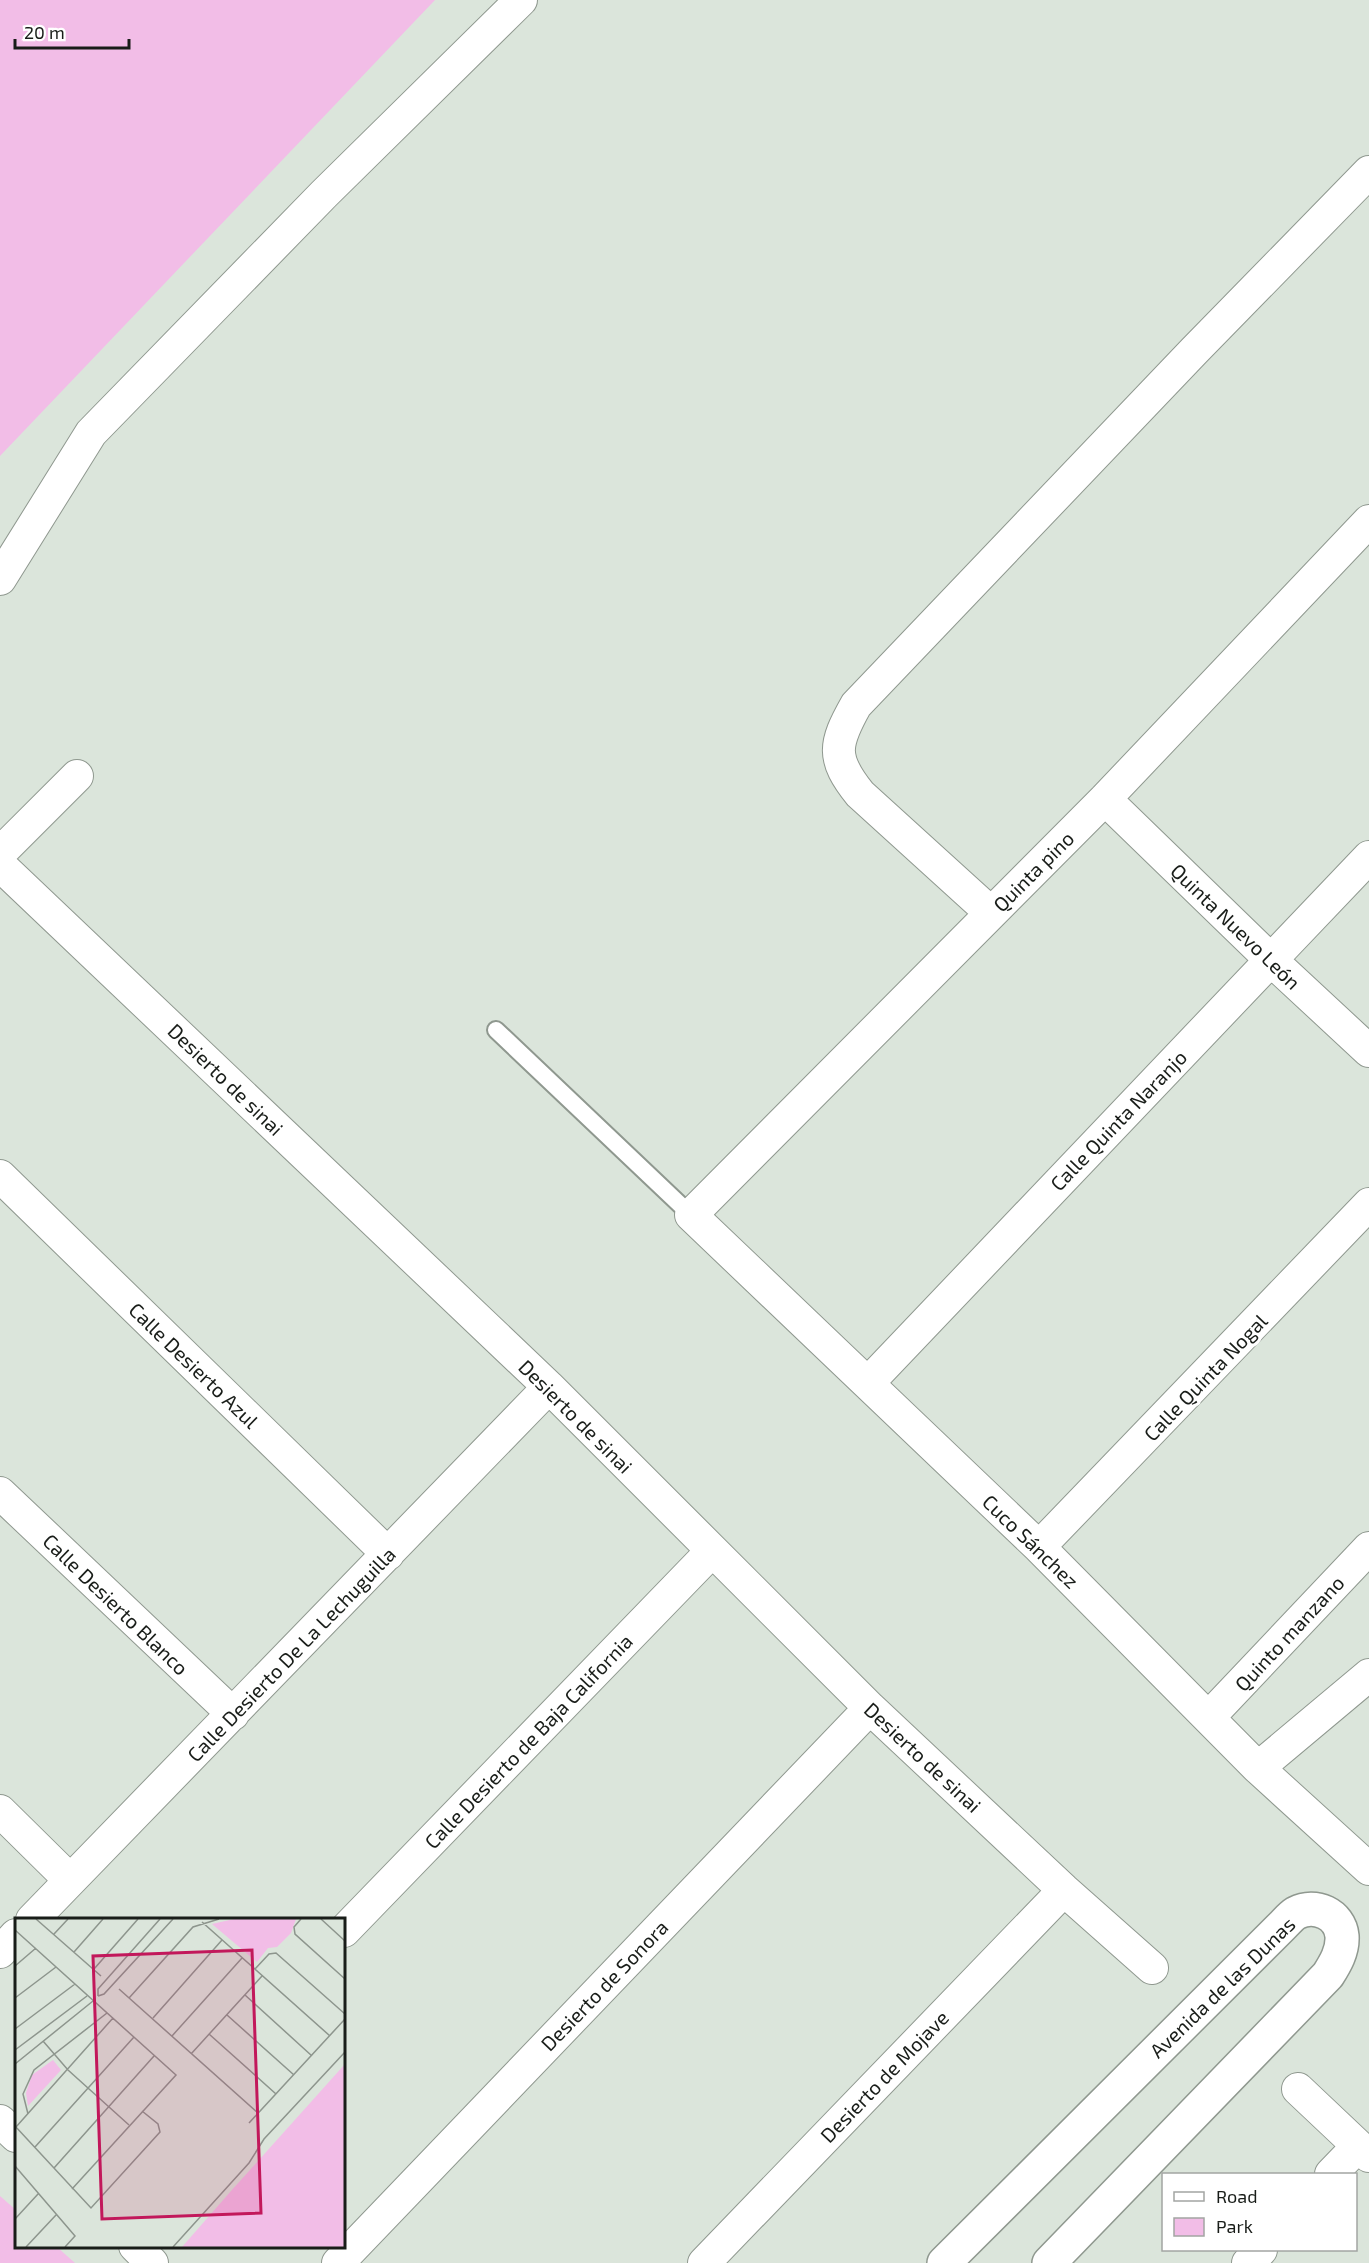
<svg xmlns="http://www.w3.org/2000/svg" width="1369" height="2263" font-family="'Exo 2',sans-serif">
  <rect width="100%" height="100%" fill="#dbe5db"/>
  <!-- green -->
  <path fill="#f2bde7" d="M0,0H435L0,456Z
    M0,2196L16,2210V2246L57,2247L75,2263H0Z"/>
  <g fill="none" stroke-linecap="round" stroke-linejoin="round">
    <defs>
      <path id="lane" d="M496,1030L691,1215"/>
      <path id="street" d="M1369,521L1105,799L691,1215L1039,1547L1258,1768L1369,1869
        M0,579L91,433L324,194L521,0
        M1105,799L1271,960L1369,1051
        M0,853L77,776
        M0,865L549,1387L870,1708L1064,1890L1152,1968
        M991,913L860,794C831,758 834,744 856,705L1194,351L1369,172
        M0,1176L388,1554
        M868,1383L1369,857
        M0,1493L233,1714
        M1039,1547L1369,1204
        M1209,1717L1369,1548
        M1258,1768L1369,1675
        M0,1811L70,1880
        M32,1920L549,1387
        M344,1931L712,1551
        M0,1952L16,1935
        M1298,2089L1369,2156
        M0,2121L16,2136
        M1331,2174L1358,2146
        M135,2246L152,2263
        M338,2263L870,1708
        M704,2263L1064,1890
        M1248,2263L1261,2250"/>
      <path id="secondary" d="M944,2263L1282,1926C1286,1922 1291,1916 1296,1913C1315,1903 1340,1914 1342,1936C1343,1951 1335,1964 1328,1975L1049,2263"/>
    </defs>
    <!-- lane casing -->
    <use href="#lane" stroke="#8f988f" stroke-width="20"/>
    <!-- street casing -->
    <use href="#street" stroke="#8f988f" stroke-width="34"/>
    <!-- secondary casing -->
    <use href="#secondary" stroke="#8f988f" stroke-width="36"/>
    <!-- lane -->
    <use href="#lane" stroke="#fff" stroke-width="16"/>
    <!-- street -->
    <use href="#street" stroke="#fff" stroke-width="32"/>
    <!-- secondary -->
    <use href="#secondary" stroke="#fff" stroke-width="33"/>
  </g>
  <g text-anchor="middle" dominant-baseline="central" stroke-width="6" stroke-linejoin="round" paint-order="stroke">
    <!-- street labels -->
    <g font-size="20" fill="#191d19" stroke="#fff">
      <text transform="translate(1033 871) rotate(-45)">Quinta pino</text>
      <text transform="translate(1236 926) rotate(44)">Quinta Nuevo León</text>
      <text transform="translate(226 1079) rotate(44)">Desierto de sinai</text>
      <text transform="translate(1118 1120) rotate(-46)">Calle Quinta Naranjo</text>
      <text transform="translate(194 1365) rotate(44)">Calle Desierto Azul</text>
      <text transform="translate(1205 1377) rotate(-46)">Calle Quinta Nogal</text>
      <text transform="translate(576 1416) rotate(45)">Desierto de sinai</text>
      <text transform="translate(1031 1541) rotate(44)">Cuco Sánchez</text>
      <text transform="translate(116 1604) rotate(44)">Calle Desierto Blanco</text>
      <text transform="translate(1289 1633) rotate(-47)">Quinto manzano</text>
      <text transform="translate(291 1654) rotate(-46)">Calle Desierto De La Lechuguilla</text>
      <text transform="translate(528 1741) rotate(-46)">Calle Desierto de Baja California</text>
      <text transform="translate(923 1757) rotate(43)">Desierto de sinai</text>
      <text transform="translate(604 1985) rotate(-46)">Desierto de Sonora</text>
      <text transform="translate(1222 1987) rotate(-44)">Avenida de las Dunas</text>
      <text transform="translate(884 2076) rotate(-46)">Desierto de Mojave</text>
    </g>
  </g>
  <!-- overview -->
  <g transform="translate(15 1918)">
    <rect width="330" height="330" fill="#dbe5db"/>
    <path d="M219,1H281L276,15L262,29L253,30L242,44L197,6ZM38,142L46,152L13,188L11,175L17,157ZM330,146V329H167L216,273Z" fill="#f2bde7"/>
    <path fill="none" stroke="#8d958d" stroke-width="1.5" d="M21,1L86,58M286,1L279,9L280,16L330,61M306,1L330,23M187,4L315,118M0,12L161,157L57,271M39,16L53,1M59,34L88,1M0,48L21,30M79,51L123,1M240,51L254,36L261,35L330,96M104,71L243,195M230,77L297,138M83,78L89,76L158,1M83,78V71L145,1M0,80L41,49M114,80L178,9L204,1M212,97L279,157M138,100L207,22M0,111L60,66M194,116L261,176M157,118L227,40M28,123L53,152L114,207M0,132L72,78M176,136L247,58M0,146L78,83M13,196L8,176L19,152L92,95M234,205L330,101M0,208L76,290L145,214L143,206L127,193M1,209L98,100M20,229L119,119M0,248L60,318L50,329M39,250L139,138M0,301L23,276M11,329L41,297M158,329L234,245L249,221L330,134"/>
    <path fill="#c2185b" fill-opacity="0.15" stroke="#c2185b" stroke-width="3" d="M237,32L246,295L87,301L78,38Z"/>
    <rect width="330" height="330" fill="none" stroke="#191d19" stroke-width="3"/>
  </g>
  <!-- legend -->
  <rect x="1162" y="2173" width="195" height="78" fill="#ffffff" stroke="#a3a5a3" stroke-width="1.5"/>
  <rect x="1174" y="2192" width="30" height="9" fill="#ffffff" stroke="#a3a5a3" stroke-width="1.5"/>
  <text x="1216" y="2203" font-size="18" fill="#191d19">Road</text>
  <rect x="1174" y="2218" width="30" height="18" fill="#f2bde7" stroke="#a3a5a3" stroke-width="1.5"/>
  <text x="1216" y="2233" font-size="18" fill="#191d19">Park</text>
  <!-- scale -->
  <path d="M15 39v9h114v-9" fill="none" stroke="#191d19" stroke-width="3"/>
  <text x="24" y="39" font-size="18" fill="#191d19" stroke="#ffffff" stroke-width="4.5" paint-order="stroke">20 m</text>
</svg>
